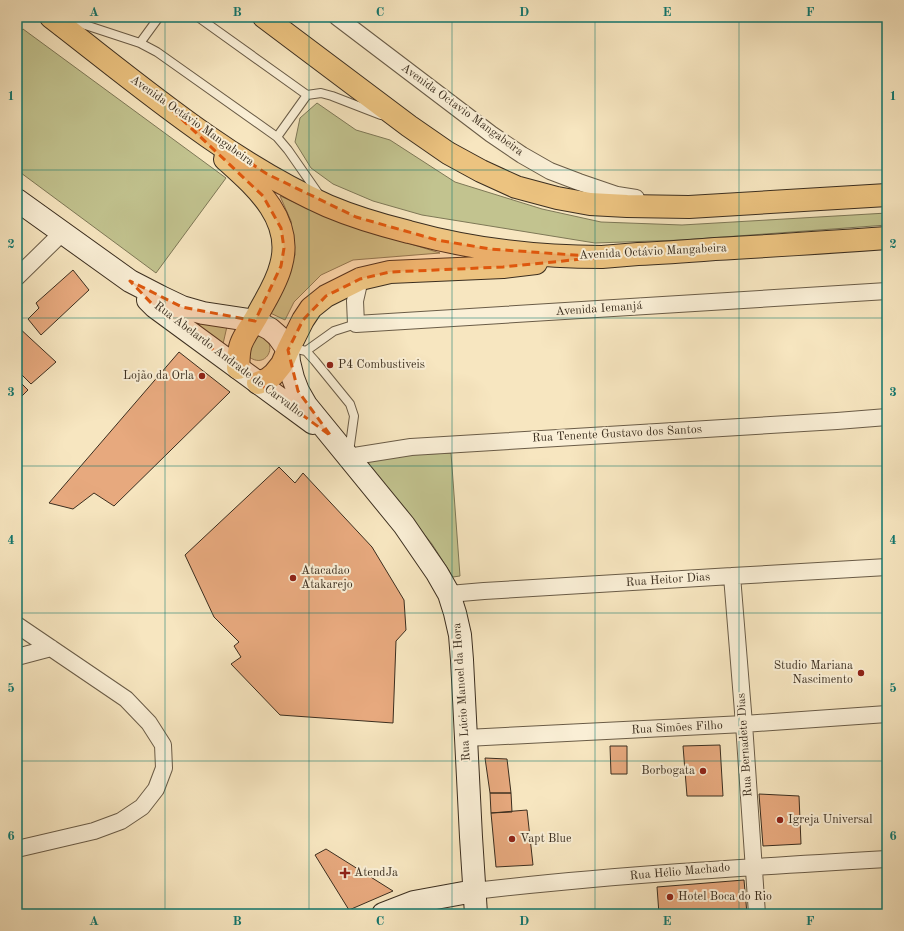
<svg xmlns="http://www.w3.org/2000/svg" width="904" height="931" font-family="'Old Standard TT',serif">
  <rect width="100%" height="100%" fill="#f7e6c0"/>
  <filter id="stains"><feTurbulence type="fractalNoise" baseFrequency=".005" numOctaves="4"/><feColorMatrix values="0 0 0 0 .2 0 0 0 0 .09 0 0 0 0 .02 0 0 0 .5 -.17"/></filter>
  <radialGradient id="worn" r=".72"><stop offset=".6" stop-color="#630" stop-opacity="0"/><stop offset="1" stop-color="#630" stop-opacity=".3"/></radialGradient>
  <!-- green -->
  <path fill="#c2c38f" stroke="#7e7857" d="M23,29L226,178L156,273L17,170V37Z
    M317,103L356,130L390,140L455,182L542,209L601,222L682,225L887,213V225L683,240L595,243L422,215L373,201L333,184L311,168L295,142L300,118Z
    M280,196L340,222L440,253L353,260L321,275L294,302L285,320L264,310L279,293L295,255L291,221Z
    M191,320L228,322L223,344Z
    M257,336C280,338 269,371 249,357L247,342Z
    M451,453L460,576L453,577L432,544L369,465L368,459L380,456Z"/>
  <!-- building -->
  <path fill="#e7a97e" stroke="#3b2e1f" d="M73,270L89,290L41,335L28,319L39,308L36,303Z
    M17,326L56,362L31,384L17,370Z
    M179,352L230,392L114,506L94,493L73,509L49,503Z
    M17,379L28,390L17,401Z
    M279,467L295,483L303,473L372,547L404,600L406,630L396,641L393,723L280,715L231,664L241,657L234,646L239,642L214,617L185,555Z
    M720,745L723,796H687L683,746Z
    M610,746H627V774H611Z
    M485,758L507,759L511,793H490Z
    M490,793H511L512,812L491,813Z
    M759,794L799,796L801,844L763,846Z
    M527,810L533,865L496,867L491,813Z
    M326,849L393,891L349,910L315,855Z
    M744,880L747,914H659L657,887Z"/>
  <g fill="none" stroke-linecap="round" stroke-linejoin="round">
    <defs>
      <path id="lane" d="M198,17L307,95L321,93L332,96L381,115
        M67,19L140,43L157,52L277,137L288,150L320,196
        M140,43L159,17H161
        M277,137L307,95
        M290,350L297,349L306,351L315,361L350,404L354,416L349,452
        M306,351L334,331L356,324"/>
      <path id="street" d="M337,17L491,134L522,155L550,171L579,182L617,195L636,198
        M17,277L62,233
        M360,279L355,301L356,324L887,291
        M348,457L411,447L837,421L887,417
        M732,576L744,724L757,914
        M449,594L484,591L732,576L887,567
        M17,625L126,699L149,723L163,745L164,768L156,789L142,807L121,821L94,831L17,849
        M17,657L51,648
        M466,738L744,724L887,714
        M474,891C611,875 749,867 887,859"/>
      <path id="secondary" d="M17,200L130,281L161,297L182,307L203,313L255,321L270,329L278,336L288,350L289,362L293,378L298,391L306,405L404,525L437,573L449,594L455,613L460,635L462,660L466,738L471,837L476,914
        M148,300L155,307L313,423
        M383,914L414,902L474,891"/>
      <path id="primary" d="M51,17C138,84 227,161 328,206C354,217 381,225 409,232C471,249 538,257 602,257C614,256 626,255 638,254C664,253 690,251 715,249C772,246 830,242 887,238
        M264,17L409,126L448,153L481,171L516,187L557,198L590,204L627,206L689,207L887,195
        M225,159C255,186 294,219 281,265C277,282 267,297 259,312C254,323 245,333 241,344C238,352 239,360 238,368
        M258,383L268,379L274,374L282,364L288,350L303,320L311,308L326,296L360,279L390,272L503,267L536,263"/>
    </defs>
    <!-- lane casing -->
    <use href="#lane" stroke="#6a5c47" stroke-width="10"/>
    <!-- street casing -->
    <use href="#street" stroke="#6a5c47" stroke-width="18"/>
    <!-- secondary casing -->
    <use href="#secondary" stroke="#3b2e1f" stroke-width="24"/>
    <!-- primary casing -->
    <use href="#primary" stroke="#3b2e1f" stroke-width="24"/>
    <!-- lane -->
    <use href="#lane" stroke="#faefd6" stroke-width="8"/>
    <!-- street -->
    <use href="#street" stroke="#faefd6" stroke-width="16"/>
    <!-- secondary -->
    <use href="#secondary" stroke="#faefd6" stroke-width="22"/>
    <!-- primary -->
    <use href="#primary" stroke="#ecc380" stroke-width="22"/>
  </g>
  <!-- marked area -->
  <path fill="#df570d" fill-opacity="0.2" stroke="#df570d" stroke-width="3" stroke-dasharray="8 5" stroke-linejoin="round" d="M174,112L267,174L356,217L437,240L490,249L602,257L503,267L390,272L360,279L326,296L303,320L288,350L298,391L331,436L155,307L130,281L182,307L255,321L281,266L284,248L281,228L263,196Z"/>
  <!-- grid -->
  <path fill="none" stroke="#0f766e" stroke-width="1" stroke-opacity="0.55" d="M165,17V914M309,17V914M452,17V914M595,17V914M739,17V914M17,170H887M17,318H887M17,466H887M17,613H887M17,761H887"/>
  <!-- markers -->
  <g fill="#8f2418" stroke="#faefd6" stroke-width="1.5">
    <circle cx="330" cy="365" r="4"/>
    <circle cx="202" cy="376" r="4"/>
    <circle cx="293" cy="578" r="4"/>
    <circle cx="861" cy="673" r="4"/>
    <circle cx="703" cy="771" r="4"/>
    <circle cx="780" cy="820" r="4"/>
    <circle cx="512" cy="839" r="4"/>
    <path d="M343 867h4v4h4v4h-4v4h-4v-4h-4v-4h4z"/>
    <circle cx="670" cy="897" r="4"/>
  </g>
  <g text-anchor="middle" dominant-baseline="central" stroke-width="4" stroke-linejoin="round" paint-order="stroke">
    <!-- street labels -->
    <g font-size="12" fill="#3b2e1f" stroke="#faefd6">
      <text transform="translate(462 110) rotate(36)">Avenida Octavio Mangabeira</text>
      <text transform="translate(192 121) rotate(35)">Avenida Octávio Mangabeira</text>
      <text transform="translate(653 252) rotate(-3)">Avenida Octávio Mangabeira</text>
      <text transform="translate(599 309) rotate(-4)">Avenida Iemanjá</text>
      <text transform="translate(229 360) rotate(37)">Rua Abelardo Andrade de Carvalho</text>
      <text transform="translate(617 434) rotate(-3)">Rua Tenente Gustavo dos Santos</text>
      <text transform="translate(668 580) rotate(-4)">Rua Heitor Dias</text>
      <text transform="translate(462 692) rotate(-94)">Rua Lúcio Manoel da Hora</text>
      <text transform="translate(677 728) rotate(-3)">Rua Simões Filho</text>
      <text transform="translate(745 745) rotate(-94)">Rua Bernadete Dias</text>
      <text transform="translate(680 872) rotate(-5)">Rua Hélio Machado</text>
    </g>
    <!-- poi labels -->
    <g font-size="12" fill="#3b2e1f" stroke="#faefd6" text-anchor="start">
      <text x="338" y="365">P4 Combustiveis</text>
      <text x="194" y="376" text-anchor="end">Lojão da Orla</text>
      <text x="301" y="571">Atacadao<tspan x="301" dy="14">Atakarejo</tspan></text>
      <text x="853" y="666" text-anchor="end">Studio Mariana<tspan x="853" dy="14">Nascimento</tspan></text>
      <text x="695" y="771" text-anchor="end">Borbogata</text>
      <text x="788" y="820">Igreja Universal</text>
      <text x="520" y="839">Vapt Blue</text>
      <text x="354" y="873">AtendJa</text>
      <text x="678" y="897">Hotel Boca do Rio</text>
    </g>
  </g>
  <!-- margin -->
  <rect width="904" height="931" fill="none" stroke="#f7e6c0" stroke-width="44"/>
  <rect x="22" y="22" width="860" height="887" fill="none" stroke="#0f766e" stroke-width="1.5"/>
  <g font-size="13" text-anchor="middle" font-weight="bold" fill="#0f766e">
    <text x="94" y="16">A</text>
    <text x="237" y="16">B</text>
    <text x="380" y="16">C</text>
    <text x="524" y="16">D</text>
    <text x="667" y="16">E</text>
    <text x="810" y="16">F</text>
    <text x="11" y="100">1</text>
    <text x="893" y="100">1</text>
    <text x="11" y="248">2</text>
    <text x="893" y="248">2</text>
    <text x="11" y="396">3</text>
    <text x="893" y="396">3</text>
    <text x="11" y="544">4</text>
    <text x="893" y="544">4</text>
    <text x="11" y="692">5</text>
    <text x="893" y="692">5</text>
    <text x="11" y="840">6</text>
    <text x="893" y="840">6</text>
    <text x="94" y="925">A</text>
    <text x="237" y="925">B</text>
    <text x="380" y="925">C</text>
    <text x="524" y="925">D</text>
    <text x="667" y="925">E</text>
    <text x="810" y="925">F</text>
  </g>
  <rect width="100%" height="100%" filter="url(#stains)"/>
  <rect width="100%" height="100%" fill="url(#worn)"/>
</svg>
